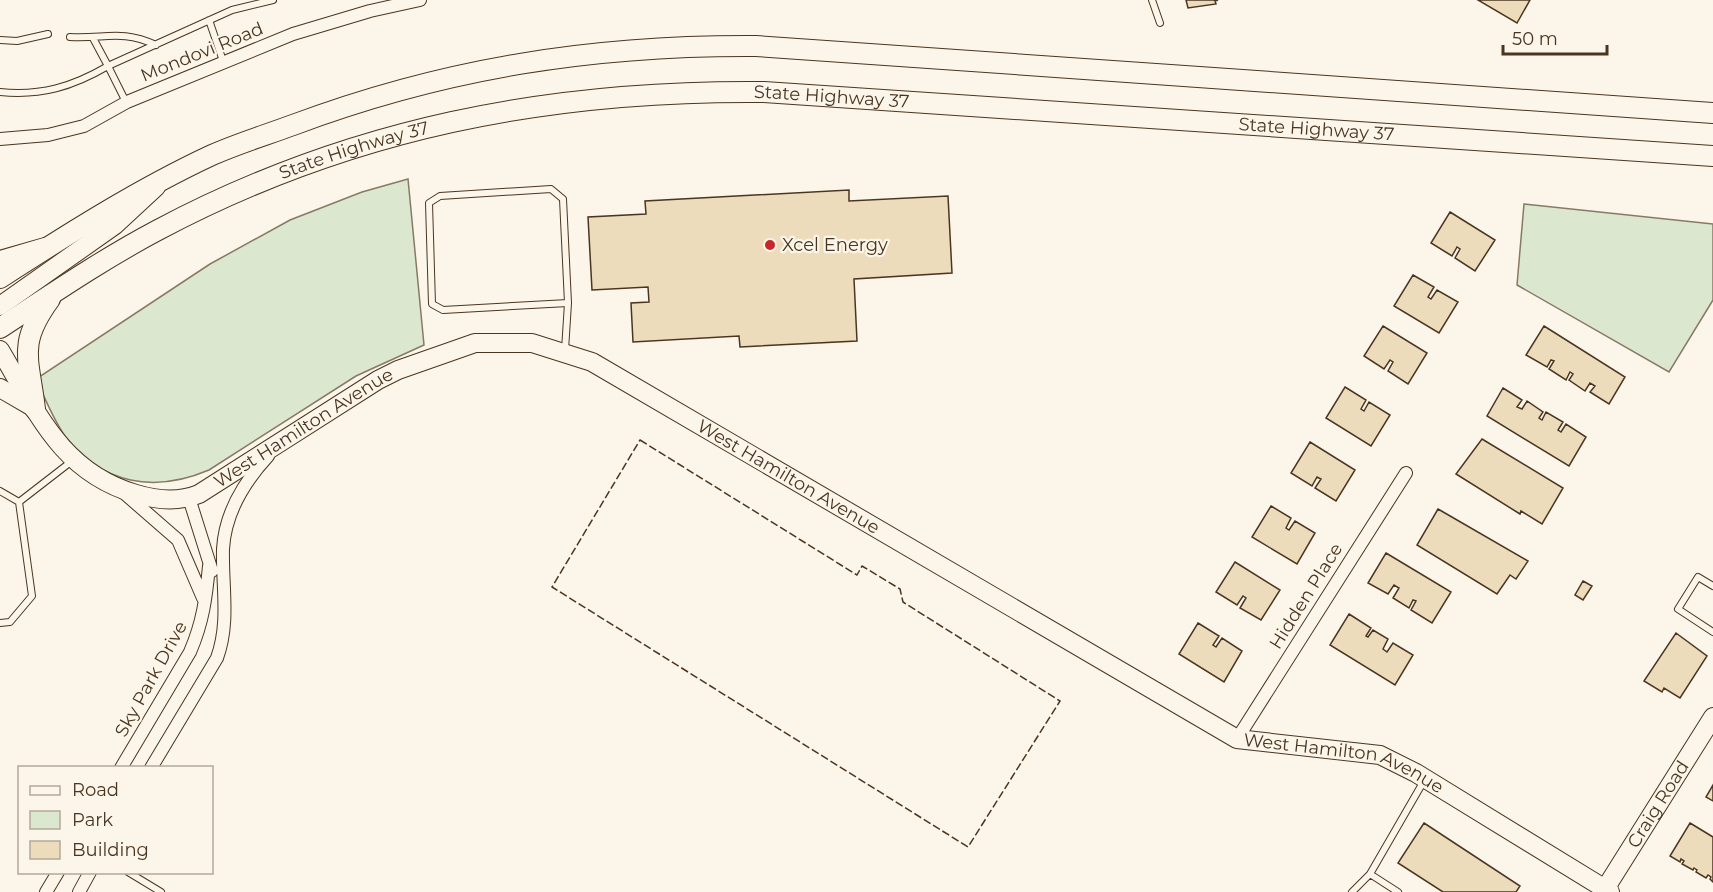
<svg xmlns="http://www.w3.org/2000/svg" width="1713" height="892" font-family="Montserrat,sans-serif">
  <rect width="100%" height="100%" fill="#fbf6e9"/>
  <!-- green -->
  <path fill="#dce7d0" stroke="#887966" stroke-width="1.5" d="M408,179L424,345L356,376L209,470C155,493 102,485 65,436C53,419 45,398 36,379L210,264L290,220L362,192Z
    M1524,204L1713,224V300L1669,372L1517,285Z"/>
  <!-- building -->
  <path fill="#ecdcbc" stroke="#4a3520" stroke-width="1.5" d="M1186,0H1218L1215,1L1216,4L1188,8Z
    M1478,0H1530L1517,23Z
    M849,190V201L948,196L952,273L854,279L857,341L740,347L739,336L633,342L631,303L649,302L648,287L592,290L588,217L646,214L645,201Z
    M1450,212L1495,240L1475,271L1455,258L1460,249L1457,247L1452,256L1431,243Z
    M1413,275L1434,287L1428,297L1431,299L1437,290L1458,302L1439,333L1394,306Z
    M1383,326L1427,353L1408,384L1388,371L1393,362L1390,360L1384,369L1364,356Z
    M1544,326L1625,377L1609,404L1590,392L1595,386L1590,383L1585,391L1569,380L1573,374L1570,372L1566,380L1549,369L1554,361L1551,360L1547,367L1526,355Z
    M1345,387L1366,400L1361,409L1364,411L1369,402L1390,415L1371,446L1326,418Z
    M1503,388L1522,400L1517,407L1522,409L1527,401L1543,412L1539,418L1542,420L1546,412L1563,422L1558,430L1561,432L1566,424L1586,437L1569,466L1487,416Z
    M1482,439L1563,488L1542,524L1521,511L1520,514L1456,474Z
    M1310,442L1355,470L1336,501L1315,488L1321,479L1317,477L1312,486L1291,473Z
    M1271,506L1291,518L1286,528L1289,530L1295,521L1315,533L1297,564L1252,537Z
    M1438,509L1528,561L1516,579L1510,575L1497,594L1417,545Z
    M1386,553L1451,592L1432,623L1411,610L1416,601L1413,600L1409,608L1393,598L1399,588L1394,585L1388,594L1368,583Z
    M1235,562L1280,590L1261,620L1240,608L1246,598L1243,596L1237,605L1216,592Z
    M1583,581L1592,586L1583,600L1575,595Z
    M1349,614L1371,628L1366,636L1368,637L1373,630L1388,639L1383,649L1387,652L1393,643L1413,655L1395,685L1330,645Z
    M1198,623L1219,636L1213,645L1216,647L1222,638L1242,651L1224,682L1179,654Z
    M1676,633L1707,656L1680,698L1664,688L1662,692L1644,681Z
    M1713,785V801L1706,797Z
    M1424,823L1520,886L1516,892H1443L1398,863Z
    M1690,823L1713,837V882L1710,879L1711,877L1708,875L1706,878L1696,872L1697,870L1694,868L1693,870L1682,864L1684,861L1681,859L1680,862L1670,856Z"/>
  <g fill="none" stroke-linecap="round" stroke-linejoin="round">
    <defs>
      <path id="lane" d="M1152,0L1160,23
        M209,20L223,61
        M70,37C105,39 121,29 156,45
        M93,38L108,66L232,10L273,0
        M0,40L17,41L48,34
        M0,92C41,96 72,87 108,66L126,102
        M565,350L568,303L563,199L551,189L440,196L429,203L432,304L443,310L568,303
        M0,491L19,502L72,461
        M1713,586L1698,577L1678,609L1713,632
        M0,623L10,622L32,596L19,502
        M128,872L161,892
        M1370,874L1398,892
        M1352,892L1370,874L1425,779"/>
      <path id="street" d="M0,139L48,135L84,126L127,102L293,34L370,11L420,0
        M124,493L178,540L203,598
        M189,498L212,571
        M1237,739L1406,473
        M121,768L190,652C203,622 206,598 209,566
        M151,768L217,658C230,622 222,587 223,549C225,513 244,482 268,456
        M46,892L58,872
        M79,892L90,872"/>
      <g id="secondary">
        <path d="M0,260L45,247"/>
        <path d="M0,306L115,225L156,187"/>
        <path id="s1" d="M0,350C37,412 61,472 136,494C156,500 179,502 199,494L378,380L398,370L475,343H532L592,362L1237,739L1380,755L1416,773L1610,892"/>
        <path d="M0,388L31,406"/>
        <path id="s2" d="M1605,889L1713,717"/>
      </g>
      <g id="primary">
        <path d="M0,278C68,234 139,189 212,155C239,143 266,135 293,125C445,68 594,45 756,46L1713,113"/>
        <path id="s3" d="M0,328C52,294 103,259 158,230C350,128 548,90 764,92L1713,156"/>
        <path d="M35,409C29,358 17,344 50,299"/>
      </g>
    </defs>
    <!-- lane casing -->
    <use href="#lane" stroke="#4a3520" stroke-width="8"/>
    <!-- street casing -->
    <use href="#street" stroke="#4a3520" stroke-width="14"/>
    <!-- secondary casing -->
    <use href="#secondary" stroke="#4a3520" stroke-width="20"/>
    <!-- primary casing -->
    <use href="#primary" stroke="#4a3520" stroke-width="22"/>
    <!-- lane -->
    <use href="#lane" stroke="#fbf6e9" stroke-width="6"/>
    <!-- street -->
    <use href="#street" stroke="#fbf6e9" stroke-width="12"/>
    <!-- secondary -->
    <use href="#secondary" stroke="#fbf6e9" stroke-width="18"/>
    <!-- primary -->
    <use href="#primary" stroke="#fbf6e9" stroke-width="20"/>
    <!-- fence -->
    <path stroke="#4a3520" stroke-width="1.5" stroke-dasharray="8 3" stroke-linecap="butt" d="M640,440L857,575L862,566L900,589L903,602L1060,701L968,847L552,587Z"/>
  </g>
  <!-- markers -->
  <circle fill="#c62828" stroke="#fbf6e9" stroke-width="2" cx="770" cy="245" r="6"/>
  <g text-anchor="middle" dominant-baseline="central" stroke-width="4.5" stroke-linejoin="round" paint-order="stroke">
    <!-- street labels -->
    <g font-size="18" fill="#4a3520" stroke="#fbf6e9">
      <text transform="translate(202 52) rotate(-22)">Mondovi Road</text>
      <text stroke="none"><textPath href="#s3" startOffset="882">State Highway 37</textPath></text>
      <text stroke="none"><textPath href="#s3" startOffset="1368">State Highway 37</textPath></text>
      <text stroke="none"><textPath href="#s3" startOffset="398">State Highway 37</textPath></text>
      <text stroke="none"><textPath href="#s1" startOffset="392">West Hamilton Avenue</textPath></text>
      <text stroke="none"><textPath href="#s1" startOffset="932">West Hamilton Avenue</textPath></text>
      <text transform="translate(1306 596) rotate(-58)">Hidden Place</text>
      <text transform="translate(151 679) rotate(-61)">Sky Park Drive</text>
      <text stroke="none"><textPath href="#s1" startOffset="1562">West Hamilton Avenue</textPath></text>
      <text stroke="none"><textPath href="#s2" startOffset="100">Craig Road</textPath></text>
    </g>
    <!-- poi labels -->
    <g font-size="18" fill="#4a3520" stroke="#fbf6e9" text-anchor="start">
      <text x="782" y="245">Xcel Energy</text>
    </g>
  </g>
  <!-- legend -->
  <rect x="18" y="766" width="195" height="108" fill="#fbf6e9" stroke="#b4a999" stroke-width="1.5"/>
  <rect x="30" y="786" width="30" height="9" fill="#fbf6e9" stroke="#b4a999" stroke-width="1.5"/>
  <text x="72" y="796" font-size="18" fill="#4a3520">Road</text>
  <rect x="30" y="811" width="30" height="18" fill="#dce7d0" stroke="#b4a999" stroke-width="1.5"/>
  <text x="72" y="826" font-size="18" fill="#4a3520">Park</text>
  <rect x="30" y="841" width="30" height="18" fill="#ecdcbc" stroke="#b4a999" stroke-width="1.5"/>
  <text x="72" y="856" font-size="18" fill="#4a3520">Building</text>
  <!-- scale -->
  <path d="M1503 45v9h104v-9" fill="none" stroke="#4a3520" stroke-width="3"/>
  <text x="1512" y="45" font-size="18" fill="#4a3520" stroke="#fbf6e9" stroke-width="4.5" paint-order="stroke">50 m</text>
</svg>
